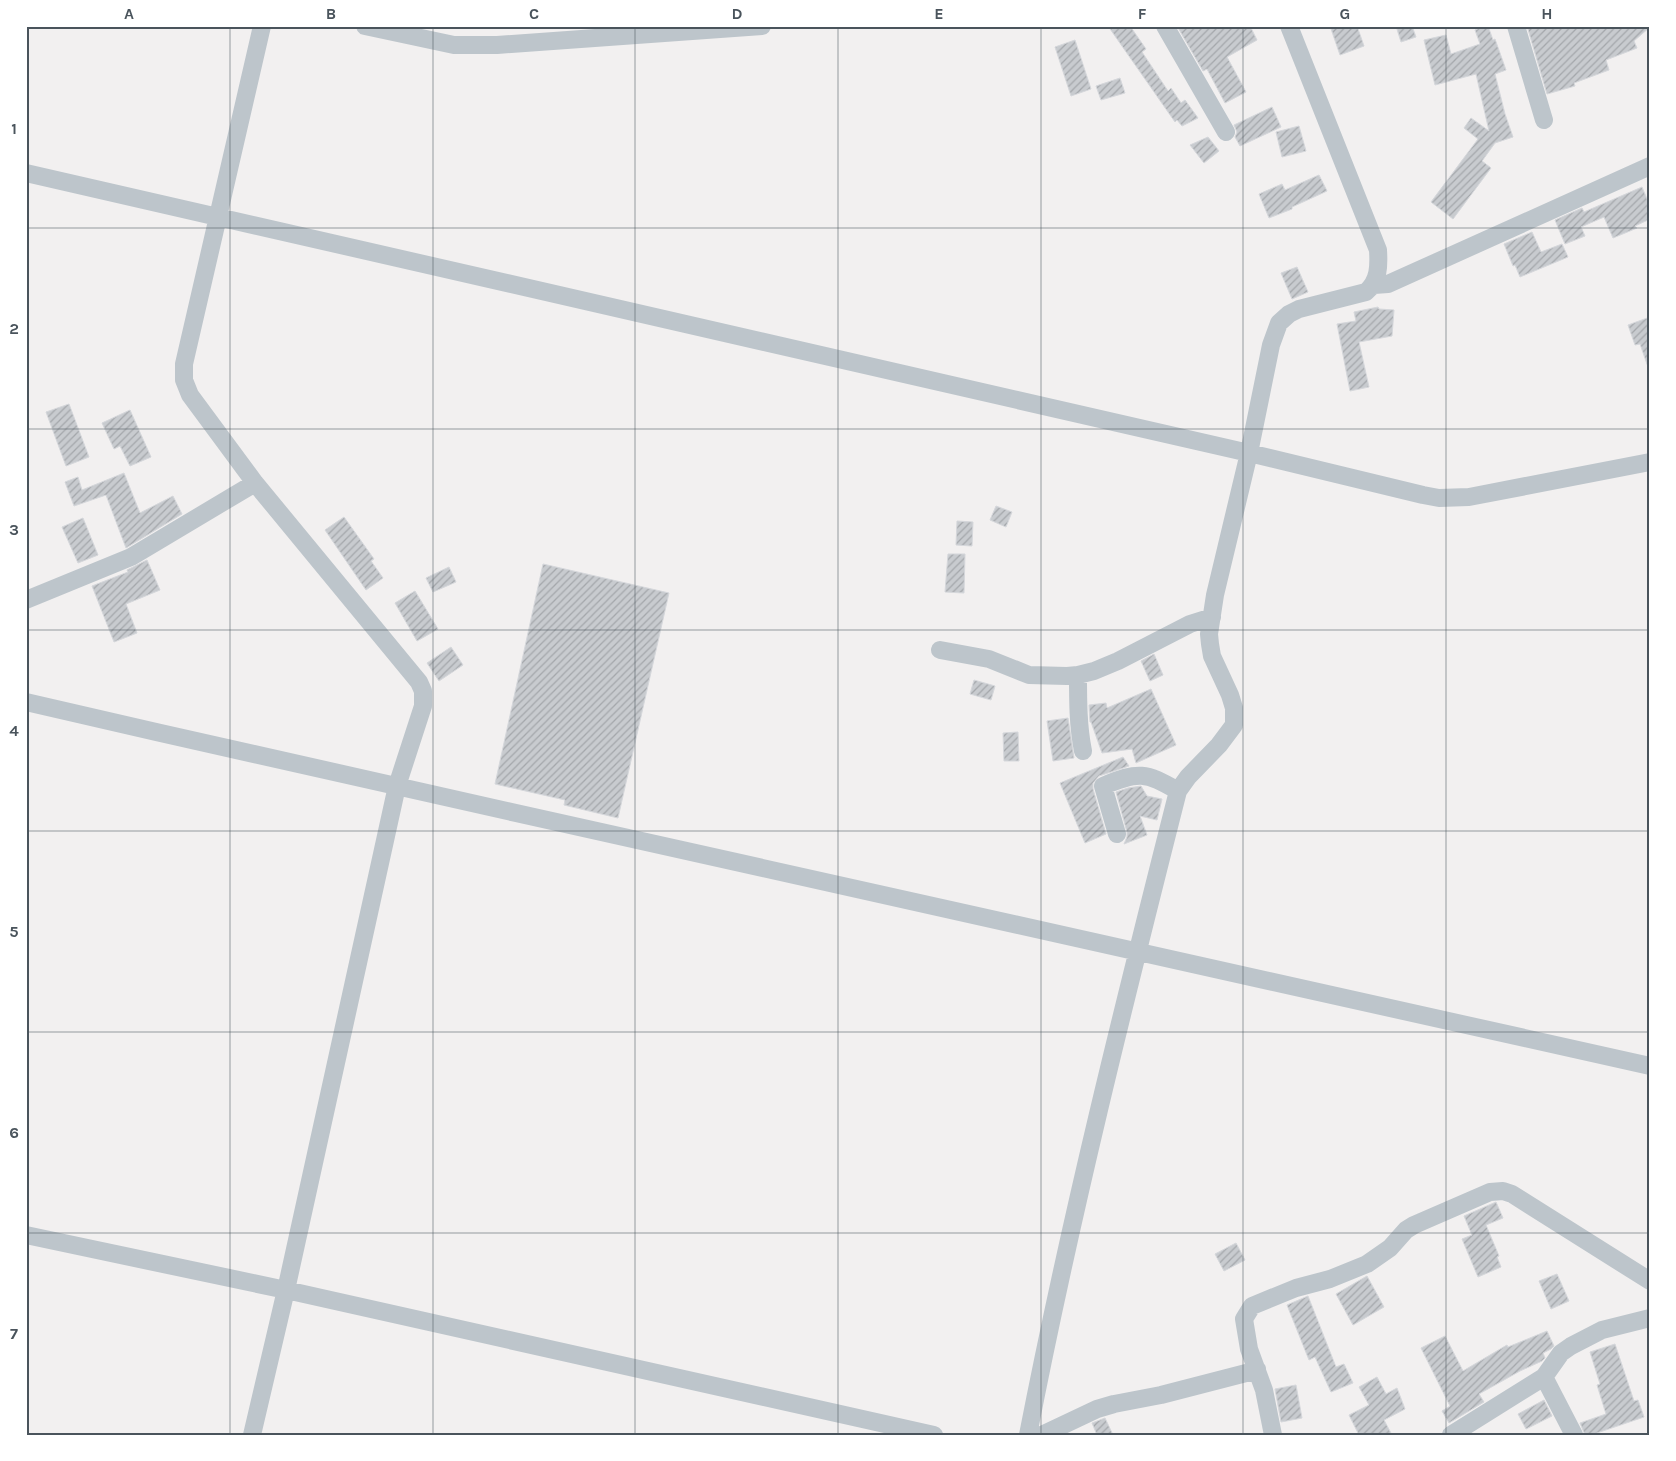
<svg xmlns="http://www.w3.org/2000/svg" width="1676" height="1461" font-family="Karla,sans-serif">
  <defs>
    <pattern id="building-hatch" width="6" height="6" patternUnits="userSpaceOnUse" patternTransform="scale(1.25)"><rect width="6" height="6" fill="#c8cbcf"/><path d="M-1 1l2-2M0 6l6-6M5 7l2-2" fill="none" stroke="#a4a7ab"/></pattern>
  </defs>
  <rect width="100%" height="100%" fill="#f2f0f0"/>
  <!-- building -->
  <path fill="url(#building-hatch)" stroke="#d5d7db" d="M1108,26H1130L1146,49L1142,52L1168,91L1171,88L1181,103L1185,100L1198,118L1182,126L1177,120L1175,122Z
    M1177,26H1250L1257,40L1227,57L1246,92L1225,103L1207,69L1203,71Z
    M1330,26H1357L1364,46L1340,55Z
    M1396,26H1412L1416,37L1401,42Z
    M1484,26H1488L1493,40L1495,39L1506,70L1495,74L1505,114L1513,137L1495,143L1482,161L1491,168L1453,219L1431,202L1478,139L1464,128L1471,118L1489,131L1476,74L1435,85L1424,40L1446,35L1451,54L1480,44L1475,30Z
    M1527,26H1650V27L1634,41L1637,48L1606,60L1609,70L1574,83L1575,86L1547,94Z
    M1075,40L1091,89L1071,96L1055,47Z
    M1120,78L1125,93L1101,100L1096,86Z
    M1272,107L1281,127L1240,146L1235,137L1237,132L1234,125Z
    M1299,126L1306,151L1282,157L1276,132Z
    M1208,137L1219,151L1204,163L1190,145Z
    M1319,175L1327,191L1292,207V209L1269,218L1259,194L1282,184L1285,190Z
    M1642,187L1650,206V219L1635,226L1637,228L1613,238L1604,217L1581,227L1585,236L1565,244L1555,220L1582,208L1584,212Z
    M1532,232L1541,252L1562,244L1568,257L1520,277L1515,265L1513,266L1504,244Z
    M1297,267L1308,292L1292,299L1281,273Z
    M1378,307L1379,309L1394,310L1392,336L1359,342L1369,387L1350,391L1337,324L1356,321L1354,312Z
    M1650,317V367H1648L1640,344L1635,345L1628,325Z
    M69,404L89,457L66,466L46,412Z
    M130,410L151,457L130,466L120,446L114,449L102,423Z
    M124,473L140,513L173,496L182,514L126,548L106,495L74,506L65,482L78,477L82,490Z
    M996,506L1012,512L1006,527L990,520Z
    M344,517L374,559L371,561L383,578L366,590L325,530Z
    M83,518L98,555L78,563L62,527Z
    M957,521L973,522L972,546L956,545Z
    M948,554H965L964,593L945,592Z
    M147,560L160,590L126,604L137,633L114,642L92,586L128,572L127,570Z
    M543,564L669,593L618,818L564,805L565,800L495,784Z
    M449,567L456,582L433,592L426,578Z
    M415,591L438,629L417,641L395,603Z
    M451,647L463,665L439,681L427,663Z
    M1154,654L1163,675L1150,681L1141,661Z
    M974,680L995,686L991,700L970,694Z
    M1151,689L1176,745L1136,763L1132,749L1102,753L1091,722H1090L1089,705L1106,703L1107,708Z
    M1068,718L1074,758L1053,761L1047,721Z
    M1018,732L1019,761H1004L1003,733Z
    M1123,757L1129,766L1099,776L1093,783V789L1106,834L1085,843L1060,783Z
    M1141,786L1147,796L1162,799L1157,820L1140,816L1147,835L1124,844L1127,837V832L1116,792L1128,788Z
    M1496,1202L1503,1218L1486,1225L1499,1256L1497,1257L1501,1267L1478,1277L1462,1239L1472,1235L1464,1216Z
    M1236,1243L1245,1260L1224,1271L1215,1254Z
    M1557,1274L1569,1301L1551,1309L1539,1281Z
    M1367,1276L1384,1307L1353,1325L1336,1294Z
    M1308,1296L1336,1367L1344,1364L1353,1383L1331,1392L1315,1357L1309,1360L1287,1305Z
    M1547,1331L1554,1346L1551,1349L1543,1353L1545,1358L1542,1361L1520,1371L1479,1394L1484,1402L1449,1423L1442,1411L1450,1406L1421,1348L1445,1336L1463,1371L1507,1345L1508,1347Z
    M1615,1344L1634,1401L1638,1400L1644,1417L1591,1435H1585L1580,1423L1606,1414L1597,1385L1600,1384L1590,1352Z
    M1377,1377L1386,1394L1397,1388L1405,1409L1384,1420L1392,1435H1359L1349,1415L1369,1405L1359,1387Z
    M1296,1385L1302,1418L1281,1422L1275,1389Z
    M1544,1400L1552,1416L1526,1429L1518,1414Z
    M1105,1418L1113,1435H1097L1092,1423Z"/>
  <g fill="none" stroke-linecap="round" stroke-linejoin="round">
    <!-- minor -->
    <path stroke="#bdc5cb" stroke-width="18" d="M365,26L454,45H497L762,26
      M1165,26L1226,132
      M1516,26L1544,120
      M26,173L1249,453L1423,495L1439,498L1469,497L1650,462
      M1374,285L1388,284L1650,166
      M26,600L131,557L255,483
      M940,650L989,659L1029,675L1067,676L1078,675L1094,671L1118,661L1190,624L1212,617
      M1078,675C1078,701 1078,726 1083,751
      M26,702C189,740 352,776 516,813C893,898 1271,983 1650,1066
      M1117,834L1103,786C1139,771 1145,772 1178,791
      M26,1235L286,1290L934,1435
      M1544,1377L1574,1435
      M252,1435L286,1290L397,786L423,706V691L419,682L255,483L190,395L184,380V364L262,26
      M1028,1435C1070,1219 1124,1004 1178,791L1188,777L1219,745L1234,725V708L1230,695L1212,656L1210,644L1209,634L1215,595L1249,453L1271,345L1279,323L1289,314L1299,309L1366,292C1379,281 1379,266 1378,250L1289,26
      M1042,1435L1097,1409L1114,1404L1161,1395L1250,1372L1257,1369
      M1273,1435L1264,1390L1249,1349L1244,1319L1252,1306L1296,1288L1330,1279L1367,1264L1390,1248L1406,1230L1414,1225L1490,1192L1503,1191L1512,1194L1650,1281
      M1451,1435L1544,1377L1561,1353L1571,1346L1602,1330L1650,1318"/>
  </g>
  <!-- grid -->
  <path fill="none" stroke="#4a545c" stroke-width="1" stroke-opacity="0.55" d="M230,26V1435M433,26V1435M635,26V1435M838,26V1435M1041,26V1435M1243,26V1435M1446,26V1435M26,228H1650M26,429H1650M26,630H1650M26,831H1650M26,1032H1650M26,1233H1650"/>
  <!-- border -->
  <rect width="1676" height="1461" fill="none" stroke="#ffffff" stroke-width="55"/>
  <rect x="28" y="28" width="1620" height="1406" fill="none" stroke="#4a545c" stroke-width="2"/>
  <g font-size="16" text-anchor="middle" font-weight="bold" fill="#4a545c">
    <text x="129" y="19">A</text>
    <text x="331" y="19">B</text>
    <text x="534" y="19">C</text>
    <text x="737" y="19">D</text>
    <text x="939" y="19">E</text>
    <text x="1142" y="19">F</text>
    <text x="1345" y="19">G</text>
    <text x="1547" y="19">H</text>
    <text x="14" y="134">1</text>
    <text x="14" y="334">2</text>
    <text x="14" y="535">3</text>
    <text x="14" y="736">4</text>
    <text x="14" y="937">5</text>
    <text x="14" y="1138">6</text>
    <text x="14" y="1339">7</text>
  </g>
</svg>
